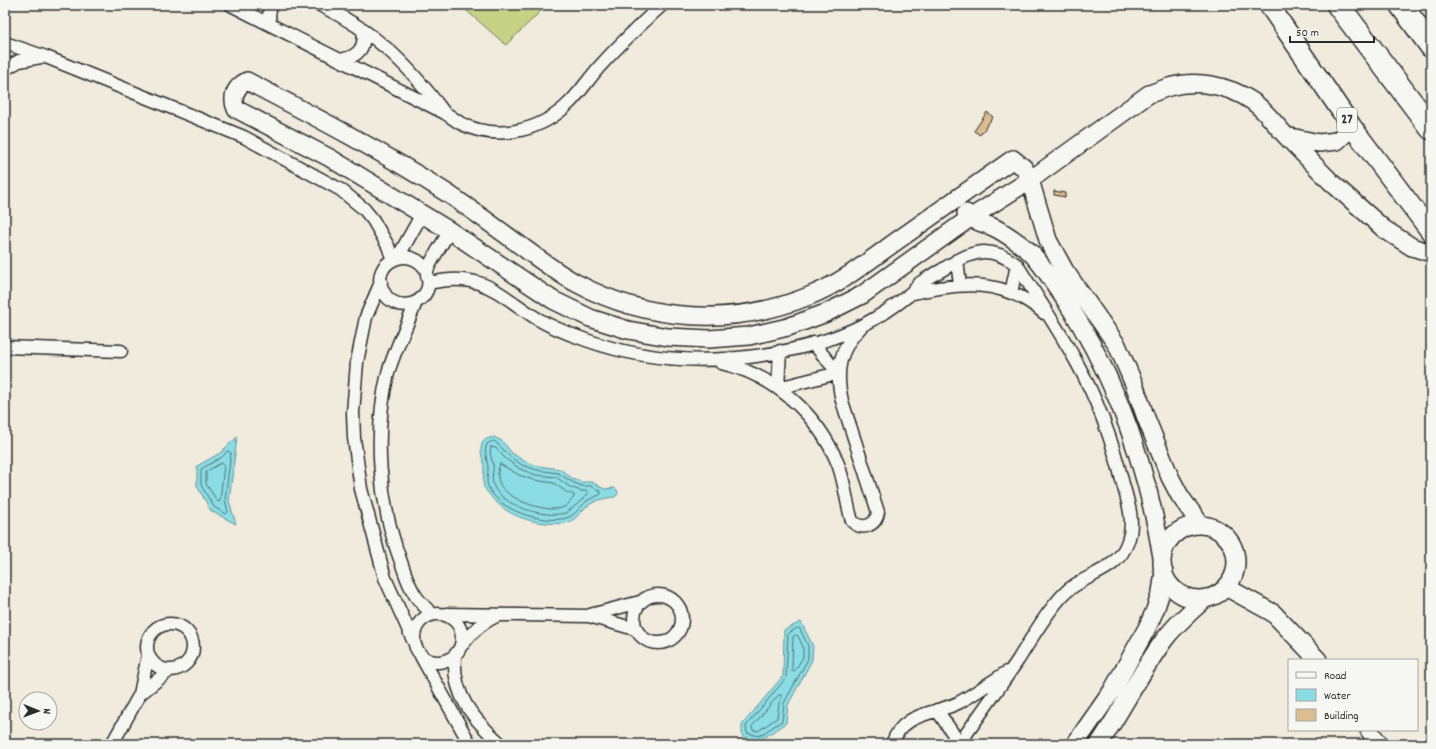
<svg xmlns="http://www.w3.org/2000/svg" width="1436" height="749" font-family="Dekko,sans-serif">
  <rect width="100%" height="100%" fill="#f1ebde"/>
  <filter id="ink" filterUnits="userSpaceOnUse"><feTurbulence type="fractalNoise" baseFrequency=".025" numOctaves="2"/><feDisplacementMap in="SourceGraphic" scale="8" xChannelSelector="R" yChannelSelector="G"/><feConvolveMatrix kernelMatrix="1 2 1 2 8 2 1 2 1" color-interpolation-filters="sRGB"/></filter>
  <g filter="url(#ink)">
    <!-- green -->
    <path fill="#c6d285" stroke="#787e58" d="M460,5H547L506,45Z"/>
    <!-- water -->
    <path fill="#8bdce4" stroke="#65959a" d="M237,437L229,501L236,524L211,511L197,486V466L220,453Z
      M494,437L502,441L512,453L524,461L538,466L560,469L573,479L582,482H592L604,489L614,488L617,490L618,494L615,497C603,498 591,501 582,511C578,515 575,520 569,522C562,524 554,524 547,523C525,522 502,512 489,494C487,492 485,489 484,487C482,481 484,475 484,469C484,460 478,450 483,442C486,438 490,438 494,437Z
      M801,622L813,646L812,660L788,705L786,723L759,741L742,736V725L783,676L784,630Z"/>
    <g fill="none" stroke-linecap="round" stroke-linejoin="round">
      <!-- shore -->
      <path stroke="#517275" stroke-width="1" d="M494,441L499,445L509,456L522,465L537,470L558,473L572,482L582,486H591L601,492V494C598,496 594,497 590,499C581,504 576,516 566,518C543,524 498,511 488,486C486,480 488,474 488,468C488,460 483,452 487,444Z
        M491,447L496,448L506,459L520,469L536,475L556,477L570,487L581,491H587L588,494C584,498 569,512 565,513C545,519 499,505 493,484C491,477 494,471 493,465C492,459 489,453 491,447Z
        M228,451L231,453L225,500L228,512L226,514L214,507L201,485V469L222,457Z
        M222,463L224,465L220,501L218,502L206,484V472Z
        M500,464L519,475L534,480L554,483L566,492L574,495V497C571,500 569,504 566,506C551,516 504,499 499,482C497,477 498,468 500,464Z
        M798,628L800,629L808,646V659L784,703L782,721L759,736L747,733L746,726L786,678L788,634Z
        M796,635L798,636L803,647V657L794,672L792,670L793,637Z
        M779,695H781L782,697L779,703L777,718L758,731L753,730L752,727Z"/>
    </g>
    <!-- building -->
    <path fill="#dbbd8f" stroke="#2b2b2b" d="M987,112L993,117L980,135L974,131Z
      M1054,191L1065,193V197L1054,195Z"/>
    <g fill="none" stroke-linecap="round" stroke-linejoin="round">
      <defs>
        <path id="street" d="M231,5L445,113C450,116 455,120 460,123C495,141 537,132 565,107C579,95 589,78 601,65C620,44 641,24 662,5
          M320,5C375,32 406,62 443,111
          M270,24L269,15L271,5
          M5,43L46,57L244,137L341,190L364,209L373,220L388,246L393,260
          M340,60C359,57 366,47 363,29
          M5,69L19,61L41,57
          M398,257L422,214
          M957,260L960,285
          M427,271C410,242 369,263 383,291C392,310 419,309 427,290C431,281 426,278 427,272C427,267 446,237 450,231
          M381,282L366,317L357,362L353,413L354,438L361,489L385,578L413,640
          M429,283C481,271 496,292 536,318C551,327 569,334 586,340C642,360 697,364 756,356C792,351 831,341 863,325C879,317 895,306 909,295C913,291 916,287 920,283C927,278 934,274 942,270C969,252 988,243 1017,265C1037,297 1059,330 1077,363C1098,401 1113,443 1123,484C1128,502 1135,522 1128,541C1117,574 1083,573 1063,595C1045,614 1032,638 1018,660C999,688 979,716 959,744
          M1011,293L1017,265
          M909,294C958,282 1003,277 1044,313
          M416,302C407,326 395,349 388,373C373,435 379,503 401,562C405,573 408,584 414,593C418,601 425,607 432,614
          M5,347L121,351
          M780,351L778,388L838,373L813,343
          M721,363C774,375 818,414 838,464C845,482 846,502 852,521C862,531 876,526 878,512L842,401C835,371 839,349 861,327
          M634 619a24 24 0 1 1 48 0a24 24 0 1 1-48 0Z
          M414 638a24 24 0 1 1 48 0a24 24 0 1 1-48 0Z
          M446,614L589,616L635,629
          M590,615L640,602
          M147 647a23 23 0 1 1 46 0a23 23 0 1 1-46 0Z
          M463,644C472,631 483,622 498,615
          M421,656L470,744
          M455,656C452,695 473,719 501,744
          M140,694L170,670
          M937,710L960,744
          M112,744L140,694L148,655
          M892,744C903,711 935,715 960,702C976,693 991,682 1007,672"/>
        <path id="secondary" d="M1352,127L1337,141L1319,143L1286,136L1331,182L1384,229L1412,247L1431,253
          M966,213C973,222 985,223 995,228C1005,233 1024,246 1032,254C1045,268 1055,285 1066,301C1116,378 1147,467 1162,557
          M1201,525L1180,496L1170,477L1146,418L1134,384L1117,345L1065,271L1048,240L1030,180L1024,168L1013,159C975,186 936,213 898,240C870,260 842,283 809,296C733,327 649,322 576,283C561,275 546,264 532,254C505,234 478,214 450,195C385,153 316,117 247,81C235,87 231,97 236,109L330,158L450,231L553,300L590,318L628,330L668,337L709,339L749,336L788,327L826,313L862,295L970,218L1030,180L1149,94C1156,92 1162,89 1169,87C1196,79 1228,85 1252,101C1265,110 1275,124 1286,136
          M1162 562a37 37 0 1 1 74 0a37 37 0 1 1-74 0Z
          M1226,587L1273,613L1318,660
          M1369,730L1379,744
          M1075,744L1112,691L1147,628L1155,610L1161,592L1164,572
          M1099,744C1122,710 1140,673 1164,640C1176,624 1191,611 1206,598"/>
        <path id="primary" d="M1269,5L1352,127L1431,232"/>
        <path id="highway" d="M1338,5L1431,128
          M1401,5L1431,46"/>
      </defs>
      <!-- street casing -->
      <use href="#street" stroke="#2b2b2b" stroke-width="15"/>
      <!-- secondary casing -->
      <use href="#secondary" stroke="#2b2b2b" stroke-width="20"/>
      <!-- primary casing -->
      <use href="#primary" stroke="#2b2b2b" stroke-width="22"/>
      <!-- highway casing -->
      <use href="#highway" stroke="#2b2b2b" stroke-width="25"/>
      <!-- street -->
      <use href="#street" stroke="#f6f6f2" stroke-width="12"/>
      <!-- secondary -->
      <use href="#secondary" stroke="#f6f6f2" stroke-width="17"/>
      <!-- primary -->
      <use href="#primary" stroke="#f6f6f2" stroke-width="19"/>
      <!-- highway -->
      <use href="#highway" stroke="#f6f6f2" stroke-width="22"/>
    </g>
  </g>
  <g text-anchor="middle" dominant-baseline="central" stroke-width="3" stroke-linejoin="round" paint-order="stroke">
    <!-- shield labels -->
    <rect fill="#f6f6f2" stroke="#686867" stroke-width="1" x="1337" y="108" width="20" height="24" rx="3"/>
    <g font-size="14" font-weight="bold" fill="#2b2b2b">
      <text x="1347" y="120">27</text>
    </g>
  </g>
  <!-- margin -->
  <rect width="1436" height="749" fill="none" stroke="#f6f6f2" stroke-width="20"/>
  <rect x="10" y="10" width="1416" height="729" fill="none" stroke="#2b2b2b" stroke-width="1.5" filter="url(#ink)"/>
  <!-- legend -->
  <rect x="1288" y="659" width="130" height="72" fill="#f6f6f2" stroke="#a5a5a2"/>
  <rect x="1296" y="672" width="20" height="6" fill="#f6f6f2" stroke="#a5a5a2"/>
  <text x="1324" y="679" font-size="12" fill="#2b2b2b">Road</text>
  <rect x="1296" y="689" width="20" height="12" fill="#8bdce4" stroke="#a5a5a2"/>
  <text x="1324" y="699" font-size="12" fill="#2b2b2b">Water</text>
  <rect x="1296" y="709" width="20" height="12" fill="#dbbd8f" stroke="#a5a5a2"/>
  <text x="1324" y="719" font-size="12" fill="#2b2b2b">Building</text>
  <!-- north arrow -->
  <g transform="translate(38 711) rotate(91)"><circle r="19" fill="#f6f6f2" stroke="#a5a5a2"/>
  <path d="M0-3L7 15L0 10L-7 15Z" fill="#2b2b2b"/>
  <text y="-6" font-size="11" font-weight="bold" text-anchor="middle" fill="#2b2b2b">N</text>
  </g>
  <!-- scale -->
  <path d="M1290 36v6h84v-6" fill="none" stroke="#2b2b2b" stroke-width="2"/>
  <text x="1296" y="36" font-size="12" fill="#2b2b2b" stroke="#f6f6f2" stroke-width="3" paint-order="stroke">50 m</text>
</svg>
